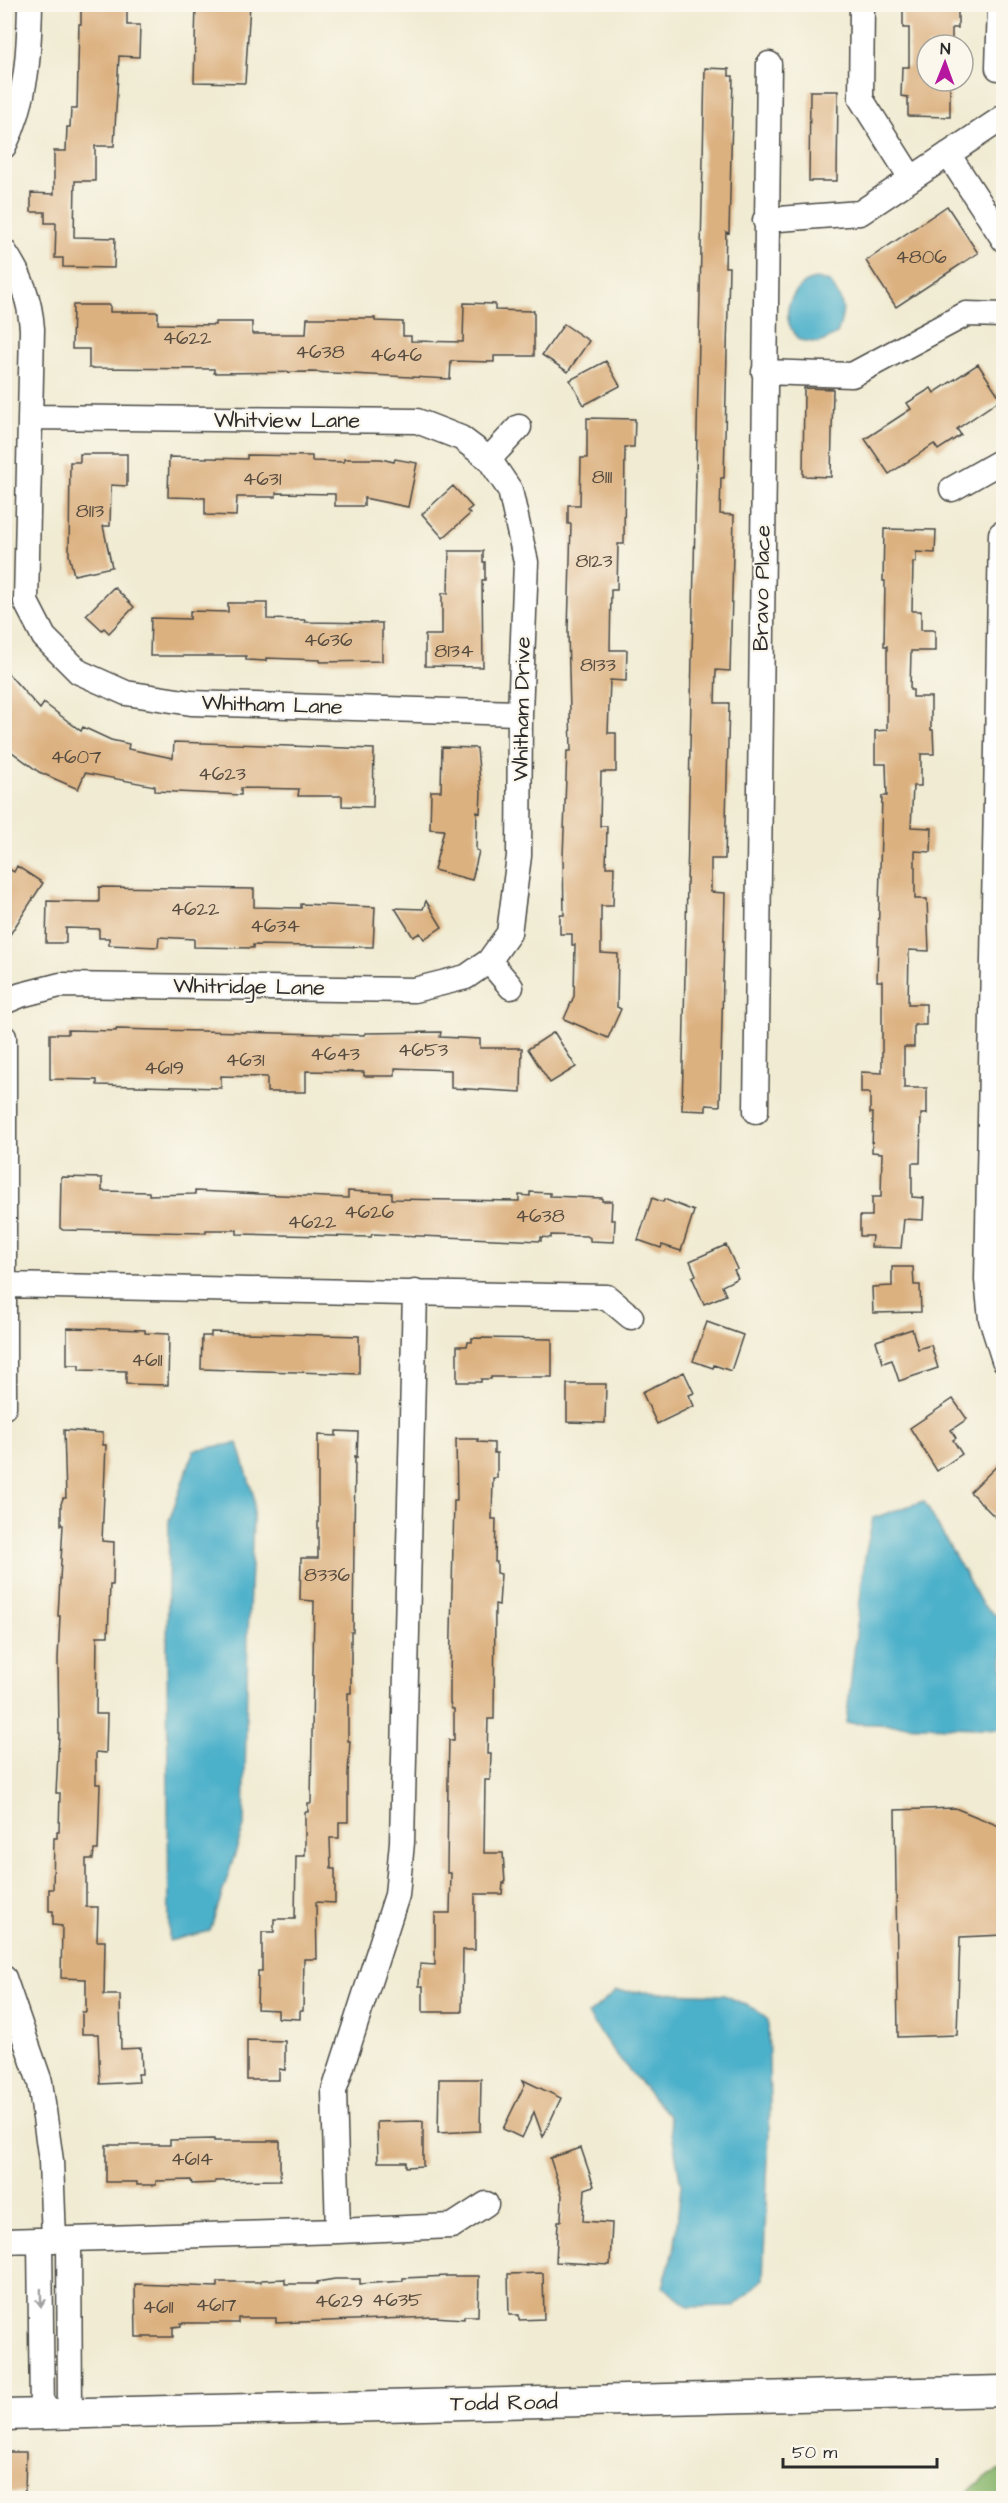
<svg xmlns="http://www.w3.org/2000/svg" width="1008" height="2503" font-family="'Architects Daughter',sans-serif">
  <rect width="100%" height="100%" fill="#fbf7ec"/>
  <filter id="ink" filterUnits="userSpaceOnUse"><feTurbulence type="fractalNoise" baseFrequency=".0167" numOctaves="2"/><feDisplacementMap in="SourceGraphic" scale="12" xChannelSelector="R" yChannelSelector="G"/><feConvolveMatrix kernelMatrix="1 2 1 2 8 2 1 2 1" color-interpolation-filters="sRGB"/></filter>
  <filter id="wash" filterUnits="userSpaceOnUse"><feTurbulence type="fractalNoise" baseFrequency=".008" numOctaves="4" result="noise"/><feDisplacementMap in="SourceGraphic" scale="24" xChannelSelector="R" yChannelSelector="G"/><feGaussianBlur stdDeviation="1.35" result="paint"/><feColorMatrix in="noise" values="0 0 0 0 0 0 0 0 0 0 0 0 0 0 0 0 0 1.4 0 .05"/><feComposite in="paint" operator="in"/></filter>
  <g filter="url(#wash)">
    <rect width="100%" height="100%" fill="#f0ebd2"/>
    <!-- forest -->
    <path fill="#8bb870" stroke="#5b724e" stroke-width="1.5" d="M1003,2469V2498H961L985,2477Z"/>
    <!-- water -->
    <path fill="#4bb0ca" stroke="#3b6e7a" stroke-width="1.5" d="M816,279L830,282C845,305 846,308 837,334L820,343L799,340C796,335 790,329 789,323C783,305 798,281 816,279Z
      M238,1443L254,1497L248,1634L244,1826L210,1931L169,1941L167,1650L169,1521L194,1450Z
      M924,1501L982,1604L1003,1621V1729L846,1723L865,1556L873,1518Z
      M616,1991L724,1995L755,2009L768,2020L770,2108L763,2279L735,2306L689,2307L663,2287L675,2244L681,2185L669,2116L616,2055L588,2015Z"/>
    <g id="blocks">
      <!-- building -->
      <path fill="#dcb180" d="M81,4H127V25H140L139,57L119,56L114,146H95V181H75L74,237L115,238L114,268L63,267V258H55L56,223H45V212H31V193L54,194V151H66L67,127H70L71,109H77L79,24H81Z
        M196,4H250L245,83L194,82Z
        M903,4H958V28H952V45H927V81H950V117L908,116V97L901,96L902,67H909V28H903Z
        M705,68L729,69V76H733L729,233L726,232L725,267H729L724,478H721L720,514L734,515L730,671L716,670L715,703H729L725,859H711V892L725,893L720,1106L706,1105V1111L682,1110Z
        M810,91H838L837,181H809Z
        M947,206L978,253L896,307L866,261Z
        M464,303L495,304V310L534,311V356H494V362L451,361L450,379L312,372L214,373V369L89,368V349H72L73,305H110V312H158V324L215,325V322H252V334H306L307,318H375V321L403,322V336H411V341L463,342Z
        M564,324L589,341L568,372L542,355Z
        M606,361L620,386L584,405L570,380Z
        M978,364L1001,399L957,429L961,435L938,450L934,444L889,474L865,439L911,409L907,403L931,388L934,393Z
        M804,388L833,389L831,477L803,476Z
        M587,418L635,419L634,447H625L624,544H618L617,590H611L610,650H627L626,681L610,680L608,733H616V772H601L600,826H607L606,867H614L613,906H601V953L618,954L617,1007L621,1009L608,1038L564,1019L574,996L575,945H572V934H560V915H564L563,857L567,751H571L568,631L571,524H568V505H580L581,458H587Z
        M80,454H127V486L111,485L110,526H103L112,567L74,575L69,555L70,462H80Z
        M247,455L312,456V461L344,462V459H381L394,462L395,459L417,463L408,507L364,498V506H335V494L276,493V497H237L236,516L205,515V498L168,497L169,457L247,459Z
        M453,486L472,507L467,511L470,514L443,538L422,514Z
        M884,529L936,530L935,553L916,552V562H913L912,611H921V630H935V651H911L910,690H913V697H931V730H933L934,754H921V786H913L911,827L932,828L931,852L915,851V899H927L929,951L909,950L908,1004H926V1025H914V1047H904V1088H927V1114H921L920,1163H912V1197L924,1198L923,1220L904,1219L901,1248L871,1247L872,1236H860V1216H872V1197H881L882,1153L872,1152L873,1113H870V1093H861V1072L882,1073V981H877L882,796H887L886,764H875V731L887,730V646H884L885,581H883Z
        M449,551H483V562H485V580H482L483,667L425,666V635H442V593H448Z
        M114,587L134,607L109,633L104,628L102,630L86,615Z
        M228,603H267V619L305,620V622L382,623V661L320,662V660L266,658V661L246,660V656H150L151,618L190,619V611L228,612Z
        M4,669L40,709L44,703L81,731L83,727L111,740L129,744L128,749L173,758L174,742L374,749L373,807L342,806V796H298L299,789L241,788V795L155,791V786L85,773L78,789L39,772L4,746Z
        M442,747L477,748L481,792L480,813L477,812L476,850L479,851L472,880L434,870L444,830L430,829L431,791H441Z
        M4,866L14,872L17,866L43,883L4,944Z
        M99,887L254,889V907L301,908V904L375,907L373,947L253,945V948L194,947V939L159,937L158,947L109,945V938H99V929L66,928V943H46L47,901L99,902Z
        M426,901L442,927L424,939L420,933L413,937L395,908L423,909Z
        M116,1029L364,1035L365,1033L441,1032L440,1037L480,1039V1048H522L521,1092L451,1088V1070L395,1068V1076H364V1072L306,1071V1092H267V1077L221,1076V1088L97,1085V1080L50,1079V1034H68V1030L116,1031Z
        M554,1032L576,1067L550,1083L528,1049Z
        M61,1177L102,1178V1191L149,1192V1195L195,1194V1191L348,1198V1191L392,1193V1199L519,1201V1195L530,1196V1192L550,1193V1196L602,1198V1201H612L611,1220H615L614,1242L590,1241V1238L587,1236L551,1235V1238L541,1237V1241L372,1234L371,1237L237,1234V1230H206V1233L63,1230L60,1228Z
        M652,1198L663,1202L664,1199L694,1211L681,1251L662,1245L661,1248L638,1240Z
        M726,1245L737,1269L734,1270L738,1278L722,1286L726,1295L704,1304L692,1277L696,1275L690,1261Z
        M892,1267H913L914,1285H920L921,1312L873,1313L872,1287L892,1286Z
        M707,1322L743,1335L731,1371L714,1365L713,1368L693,1361Z
        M67,1328L145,1330V1333L169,1334L168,1385L126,1384V1371L79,1370V1365H67Z
        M912,1329L918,1349L931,1345L938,1368L899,1381L892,1360L883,1363L876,1341Z
        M211,1332L359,1336V1374L201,1369L202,1336H211Z
        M472,1338L552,1339V1377H491V1379H481V1382H457V1346H467L468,1342H472Z
        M684,1372L694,1393L689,1395L694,1406L657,1424L642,1392Z
        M567,1384H606L605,1423L567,1422Z
        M953,1399L967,1419L951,1430L956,1438L953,1440L962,1454L937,1471L910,1428Z
        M64,1430L103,1433V1445H106L102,1541L114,1542L113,1585H110L108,1636H97L96,1714H107L106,1753L96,1752V1784H100L98,1850H94L93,1859H86V1907H98L97,1941H105L104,1995H120L121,2049L141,2048L142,2074H138L139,2082L100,2084L98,2034H82V2012H86V1979L61,1978L62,1926L53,1925V1911H49V1889H53L54,1838H57V1832H59L60,1793H56L59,1735L58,1659L60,1616H58L63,1525H61V1504L63,1498H66Z
        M336,1431L358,1432L357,1457L355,1456L353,1632H351V1693H348V1741H350L348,1774V1822H339V1838H330L331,1869H335V1903L316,1902L317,1959H304L303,2011H300V2019L278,2018V2010L257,2009L258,1971H262V1932H274V1919H295L296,1856H305V1812H308V1803H311L314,1601L300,1600L301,1558H318V1435L336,1436Z
        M456,1439H478V1442L494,1443V1453H497V1478H493L492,1519H496L495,1562H497V1573L501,1574L499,1605L495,1604V1606L494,1719H488L487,1754H491L490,1780H485L484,1853H503L505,1883H503L502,1894H475V1950H463L462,2012H423V1986H419L420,1964L435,1965V1913H450L451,1873H447L448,1781L449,1740H454V1709H452L450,1703V1676L454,1501H457Z
        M1004,1459V1526L970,1492Z
        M955,1808L1004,1828V1935L960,1937L957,2035L898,2037L895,1810Z
        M247,2040L285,2041V2070L279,2069V2080H247Z
        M439,2079H481L480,2131L438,2133Z
        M523,2080L561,2098L543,2137L534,2112L522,2138L503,2129L525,2084Z
        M423,2121V2166L406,2167V2162H378L377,2122Z
        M214,2139V2141H280V2180L215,2181V2183L192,2184L191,2180L156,2181V2185H137V2182H106V2145H170V2140Z
        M581,2148L594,2186L585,2189L583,2221L612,2223L610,2265L556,2262L558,2221H561L562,2195L550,2158Z
        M543,2273L544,2319L519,2320V2315H509L508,2274Z
        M449,2276H479L478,2316H464V2319L434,2317L301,2322L276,2323V2318H238V2323H181V2326L173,2327V2337H136L135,2284L217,2287V2282H261V2280L285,2279V2284H317V2282L335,2279H360V2284L403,2281V2278Z
        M4,2452H26L25,2492H4Z"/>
    </g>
  </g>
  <g filter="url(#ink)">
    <use href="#blocks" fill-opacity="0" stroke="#494844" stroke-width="1.5"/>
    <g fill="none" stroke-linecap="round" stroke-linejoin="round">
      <defs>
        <path id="minor" d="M862,4L861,99L911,178
          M998,68L1000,4
          M4,146C27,101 29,54 30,4
          M948,154L1004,240
          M765,220L860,213L1004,117
          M4,251C21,276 30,299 32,329L26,602L44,637L79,672L126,693L191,703L520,713
          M764,372L852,375L966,314L1004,315
          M489,459L519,427
          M952,489L998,463H1004
          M1001,534L987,1280L991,1319L1004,1360
          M489,961L511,987
          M4,1002L21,995L60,985L414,990L466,977L489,961L509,933L519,856L520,713L526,562L510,490L489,459L461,438L417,421L30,417
          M4,1037V1407
          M756,1111L769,64
          M4,1285L607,1297L631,1317
          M415,1292L402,1842L397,1895L334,2091L338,2231L452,2226L486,2204
          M4,1978L40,2082L51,2161L54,2240
          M40,2240L42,2414
          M69,2240L70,2413
          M4,2241L338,2231"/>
        <path id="tertiary" d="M4,2415L1004,2391"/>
      </defs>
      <!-- minor casing -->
      <use href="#minor" stroke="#494844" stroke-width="27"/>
      <!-- tertiary casing -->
      <use href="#tertiary" stroke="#494844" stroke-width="33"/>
      <!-- minor -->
      <use href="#minor" stroke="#fff" stroke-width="24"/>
      <!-- tertiary -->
      <use href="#tertiary" stroke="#fff" stroke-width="30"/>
    </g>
    <!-- one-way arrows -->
    <defs><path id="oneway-shaft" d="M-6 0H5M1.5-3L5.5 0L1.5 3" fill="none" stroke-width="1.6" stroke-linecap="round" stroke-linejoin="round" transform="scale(1.5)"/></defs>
    <use stroke="#a0a0a0" href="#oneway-shaft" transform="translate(41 2298) rotate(89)"/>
  </g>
  <g text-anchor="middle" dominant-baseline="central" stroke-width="4.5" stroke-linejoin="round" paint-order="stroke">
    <!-- number labels -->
    <g font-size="20" fill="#574c40">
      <text x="921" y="257">4806</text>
      <text x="187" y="338">4622</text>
      <text x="320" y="352">4638</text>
      <text x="396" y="355">4646</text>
      <text x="602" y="477">8111</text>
      <text x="262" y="479">4631</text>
      <text x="90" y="511">8113</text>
      <text x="594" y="561">8123</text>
      <text x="328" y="640">4636</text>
      <text x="454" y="651">8134</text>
      <text x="598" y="665">8133</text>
      <text x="76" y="757">4607</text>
      <text x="222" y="774">4623</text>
      <text x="195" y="909">4622</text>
      <text x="275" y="926">4634</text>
      <text x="423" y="1050">4653</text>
      <text x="335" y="1054">4643</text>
      <text x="245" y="1060">4631</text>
      <text x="164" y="1068">4619</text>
      <text x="369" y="1212">4626</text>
      <text x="540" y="1216">4638</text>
      <text x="312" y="1222">4622</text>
      <text x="147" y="1360">4611</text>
      <text x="327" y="1575">8336</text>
      <text x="192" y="2159">4614</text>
      <text x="397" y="2300">4635</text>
      <text x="339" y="2301">4629</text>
      <text x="216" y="2305">4617</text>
      <text x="158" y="2307">4611</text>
    </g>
    <!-- street labels -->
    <g font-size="22" fill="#2b2b2b" stroke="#fbf7ec">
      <text x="287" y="420">Whitview Lane</text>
      <text transform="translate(762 588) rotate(-89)">Bravo Place</text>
      <text transform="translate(272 705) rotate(2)">Whitham Lane</text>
      <text transform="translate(522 709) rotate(-89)">Whitham Drive</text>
      <text transform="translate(249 987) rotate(1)">Whitridge Lane</text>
      <text transform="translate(504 2403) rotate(-1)">Todd Road</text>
    </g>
  </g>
  <!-- margin -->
  <rect width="1008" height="2503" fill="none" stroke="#fbf7ec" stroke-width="24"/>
  <!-- north arrow -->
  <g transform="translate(945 63) rotate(1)"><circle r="28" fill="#fbf7ec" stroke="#a8a59f" stroke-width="1.5"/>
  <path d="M0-4.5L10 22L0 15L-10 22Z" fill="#b5179e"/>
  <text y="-9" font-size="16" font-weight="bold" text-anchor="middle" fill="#2b2b2b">N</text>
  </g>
  <!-- scale -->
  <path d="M783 2458v9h154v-9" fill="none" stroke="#2b2b2b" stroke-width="3"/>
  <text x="792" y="2458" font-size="18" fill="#2b2b2b" stroke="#fbf7ec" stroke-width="4.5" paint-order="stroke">50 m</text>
</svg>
